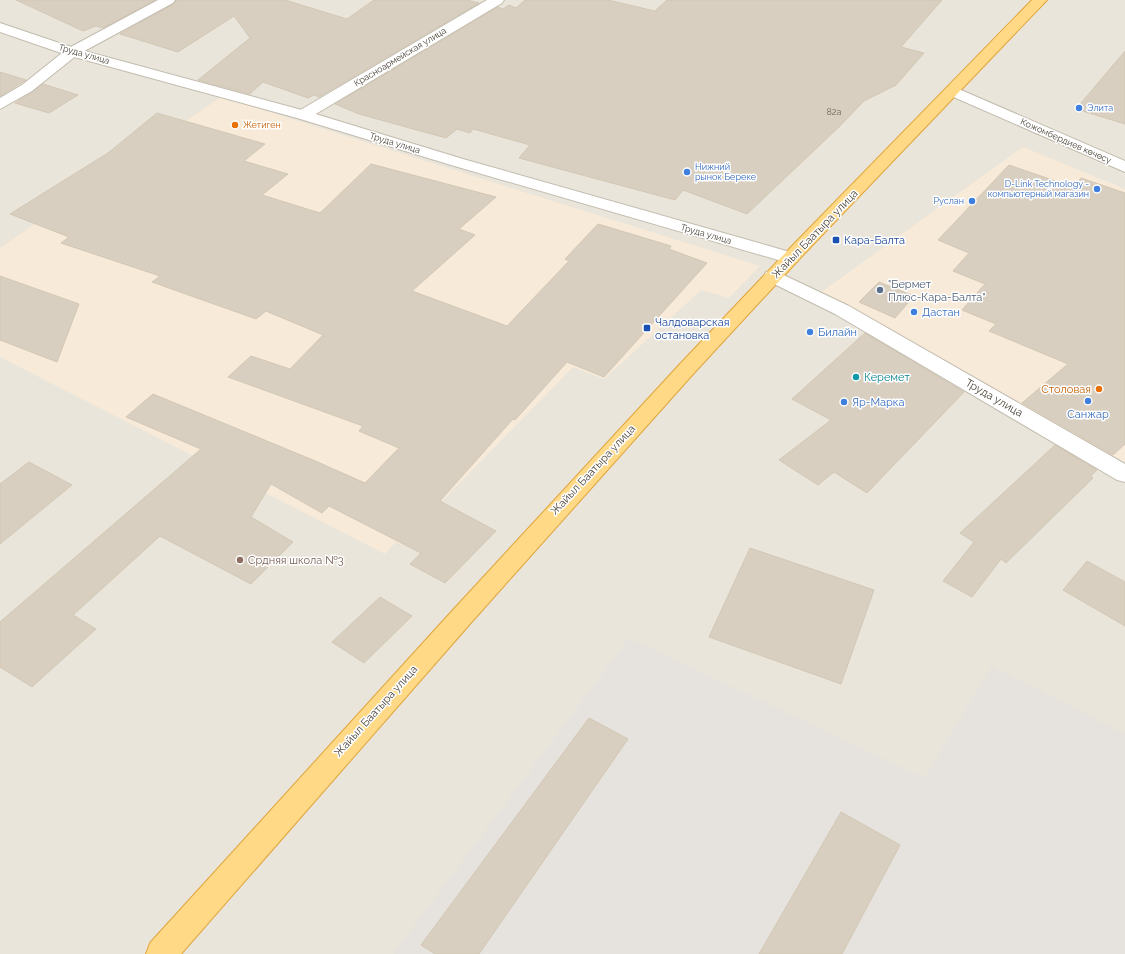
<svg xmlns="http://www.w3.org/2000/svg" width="1125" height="954" font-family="Raleway,sans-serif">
  <rect width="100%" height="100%" fill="#f6f3ec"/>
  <!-- residential -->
  <path fill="#eae5da" d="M0,0H1125V954H0Z"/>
  <!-- commercial -->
  <path fill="#f7ead8" d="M221,97L760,266L729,298L701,290L604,379L573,367L400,544L396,542L385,554L0,357V248Z
    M1023,147L1125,189V466L820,293Z"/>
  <!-- industrial -->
  <path fill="#e6e2dd" d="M629,638L924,778L992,666L1125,734V954H393Z"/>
  <!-- building -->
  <path fill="#d8cfc1" stroke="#d3c7b4" d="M16,0H155L103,28L96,26L83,31Z
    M176,0H285L347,19L374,0H467L479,3L319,97L314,95L308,98L263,82L250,94L198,80L250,38L234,16L178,52L120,34L174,4Z
    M525,0H608L655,11L667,0H942L901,47L924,53L896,85L864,101L839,127L747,214L683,190L675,200L519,158L530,145L473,129L470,133L457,129L446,138L359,114L335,104L498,7L503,9L509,5L516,8Z
    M1125,51V124L1076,109Z
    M0,72L26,80L0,96Z
    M43,84L78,95L49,113L15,103Z
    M157,113L265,144L244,161L288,174L262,195L320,213L371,164L496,197L459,229L475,235L412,291L507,326L569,261L565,259L598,224L671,246L669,249L707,263L604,377L567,362L515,420L513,419L440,501L496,531L445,583L410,564L421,553L329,506L322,513L271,484L251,517L293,542L251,584L160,536L73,615L96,629L32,687L0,667V622L201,449L126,417L153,394L313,460L365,483L399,448L359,431L363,426L228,377L251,356L290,369L323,335L266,311L256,319L152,282L160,276L61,243L69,237L10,214L108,153Z
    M1009,165L1073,187L1081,178L1125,193V444L1113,455L1022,403L1068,364L989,331L996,324L962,310L985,284L953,271L969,253L938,240Z
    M0,276L79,304L57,362L0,340Z
    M879,282L914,296L895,318L859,302Z
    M865,333L964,392L867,493L834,472L818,485L779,460L831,420L792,399Z
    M1055,445L1097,470L1091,476L1093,478L1006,563L1001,559L972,597L943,581L974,542L960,533Z
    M29,462L72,485L0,544V484Z
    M750,548L874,590L841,684L709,637Z
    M1087,561L1125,582V626L1063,590Z
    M380,597L412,616L364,663L332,642Z
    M589,718L628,739L479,954H435L421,945Z
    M841,812L900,845L842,954H759Z"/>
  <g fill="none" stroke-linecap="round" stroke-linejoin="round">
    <defs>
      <path id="minor" d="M158,0H175L173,3L77,55L32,91L0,109V98L22,85L67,49Z
        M487,0H504L502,3L309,118H297L295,115L297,112Z
        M773,270L849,306L1125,464V482L1117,480L835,314L766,280L764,276L766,272Z"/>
      <path id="tertiary" d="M0,23L77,49L309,112L463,159L797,254L800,258L797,262L791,263L785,262L451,165L297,118L67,55L0,32Z
        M954,87L1125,161V172L949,95L946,92L949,89Z"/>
      <path id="trunk" d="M1032,0H1047L804,254L694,373L469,625L181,954H146L150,943L452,611L680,364L792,246Z"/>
    </defs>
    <!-- minor casing -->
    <use href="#minor" stroke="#c2bbae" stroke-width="2"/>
    <!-- tertiary casing -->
    <use href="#tertiary" stroke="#c2bbae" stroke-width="2"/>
    <!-- trunk casing -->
    <use href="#trunk" stroke="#e0a43c" stroke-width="2"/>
    <!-- minor -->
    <use href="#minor" fill="#fff" fill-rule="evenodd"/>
    <!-- tertiary -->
    <use href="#tertiary" fill="#fff" fill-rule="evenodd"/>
    <!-- trunk -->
    <use href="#trunk" fill="#ffd985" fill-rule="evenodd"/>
  </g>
  <!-- markers -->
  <g fill="#3f7fe0" stroke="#fff" stroke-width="1.5">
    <circle cx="1079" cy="108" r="4"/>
    <circle cx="687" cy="172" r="4"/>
    <circle cx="1097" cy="189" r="4"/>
    <circle cx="972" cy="201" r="4"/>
    <circle cx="914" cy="312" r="4"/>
    <circle cx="810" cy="332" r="4"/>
    <circle cx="1088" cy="401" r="4"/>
    <circle cx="844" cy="402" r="4"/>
  </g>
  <g fill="#e8710a" stroke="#fff" stroke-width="1.5">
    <circle cx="235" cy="125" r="4"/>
    <circle cx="1099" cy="389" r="4"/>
  </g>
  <g fill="#1a4fb4" stroke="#fff" stroke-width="1.5">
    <rect x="832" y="236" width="8" height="8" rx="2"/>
    <rect x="643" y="324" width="8" height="8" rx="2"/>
  </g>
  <circle fill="#5c6f8a" stroke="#fff" stroke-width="1.5" cx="880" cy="290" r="4"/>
  <circle fill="#0f9aa8" stroke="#fff" stroke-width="1.5" cx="856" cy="377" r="4"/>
  <circle fill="#8d6e63" stroke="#fff" stroke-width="1.5" cx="240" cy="560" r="4"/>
  <g text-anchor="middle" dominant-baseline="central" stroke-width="3" stroke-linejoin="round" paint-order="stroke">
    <!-- far-street labels -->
    <g font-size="9" fill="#4b4439" stroke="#fff">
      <text transform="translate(84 54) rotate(16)">Труда улица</text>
      <text transform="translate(400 57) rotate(-31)">Красноармейская улица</text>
      <text transform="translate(1066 141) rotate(24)">Кожомбердиев көчөсү</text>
      <text transform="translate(395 143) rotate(17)">Труда улица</text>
      <text transform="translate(706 234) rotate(16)">Труда улица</text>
    </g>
    <!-- far-shop labels -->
    <g font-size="9" fill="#366cbe" stroke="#fff" text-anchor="start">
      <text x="1087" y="108">Элита</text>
      <text x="695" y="167">Нижний<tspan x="695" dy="10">рынок Береке</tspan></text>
      <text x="1089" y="184" text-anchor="end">D-Link Technology -<tspan x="1089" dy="10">компьютерный магазин</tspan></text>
      <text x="964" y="201" text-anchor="end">Руслан</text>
    </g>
    <!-- number labels -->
    <g font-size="9" fill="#6e675b">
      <text x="834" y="112">82а</text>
    </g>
    <!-- far-food labels -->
    <g font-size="9" fill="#c56008" stroke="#fff" text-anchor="start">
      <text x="243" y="125">Жетиген</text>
    </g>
    <!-- street labels -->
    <g font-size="11" fill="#4b4439" stroke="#fff">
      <text transform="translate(815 234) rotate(-46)">Жайыл Баатыра улица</text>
      <text transform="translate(994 398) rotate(30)">Труда улица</text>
      <text transform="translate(593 470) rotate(-47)">Жайыл Баатыра улица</text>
      <text transform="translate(376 711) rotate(-48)">Жайыл Баатыра улица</text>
    </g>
    <!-- transit labels -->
    <g font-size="11" fill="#164399" stroke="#fff" text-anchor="start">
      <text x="844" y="240">Кара-Балта</text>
      <text x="655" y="322">Чалдоварская<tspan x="655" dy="13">остановка</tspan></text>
    </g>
    <!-- service labels -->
    <g font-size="11" fill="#4e5e75" stroke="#fff" text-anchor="start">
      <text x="888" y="284">"Бермет<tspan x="888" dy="13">Плюс-Кара-Балта"</tspan></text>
    </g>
    <!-- shop labels -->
    <g font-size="11" fill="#366cbe" stroke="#fff" text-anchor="start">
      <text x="922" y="312">Дастан</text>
      <text x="818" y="332">Билайн</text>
      <text x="852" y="402">Яр-Марка</text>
      <text x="1088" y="414" text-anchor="middle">Санжар</text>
    </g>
    <!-- culture labels -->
    <g font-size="11" fill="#0d838f" stroke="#fff" text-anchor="start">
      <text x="864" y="377">Керемет</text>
    </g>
    <!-- food labels -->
    <g font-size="11" fill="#c56008" stroke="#fff" text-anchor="end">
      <text x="1091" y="389">Столовая</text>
    </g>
    <!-- education labels -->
    <g font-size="11" fill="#785e54" stroke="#fff" text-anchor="start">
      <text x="248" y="560">Срдняя школа №3</text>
    </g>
  </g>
</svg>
